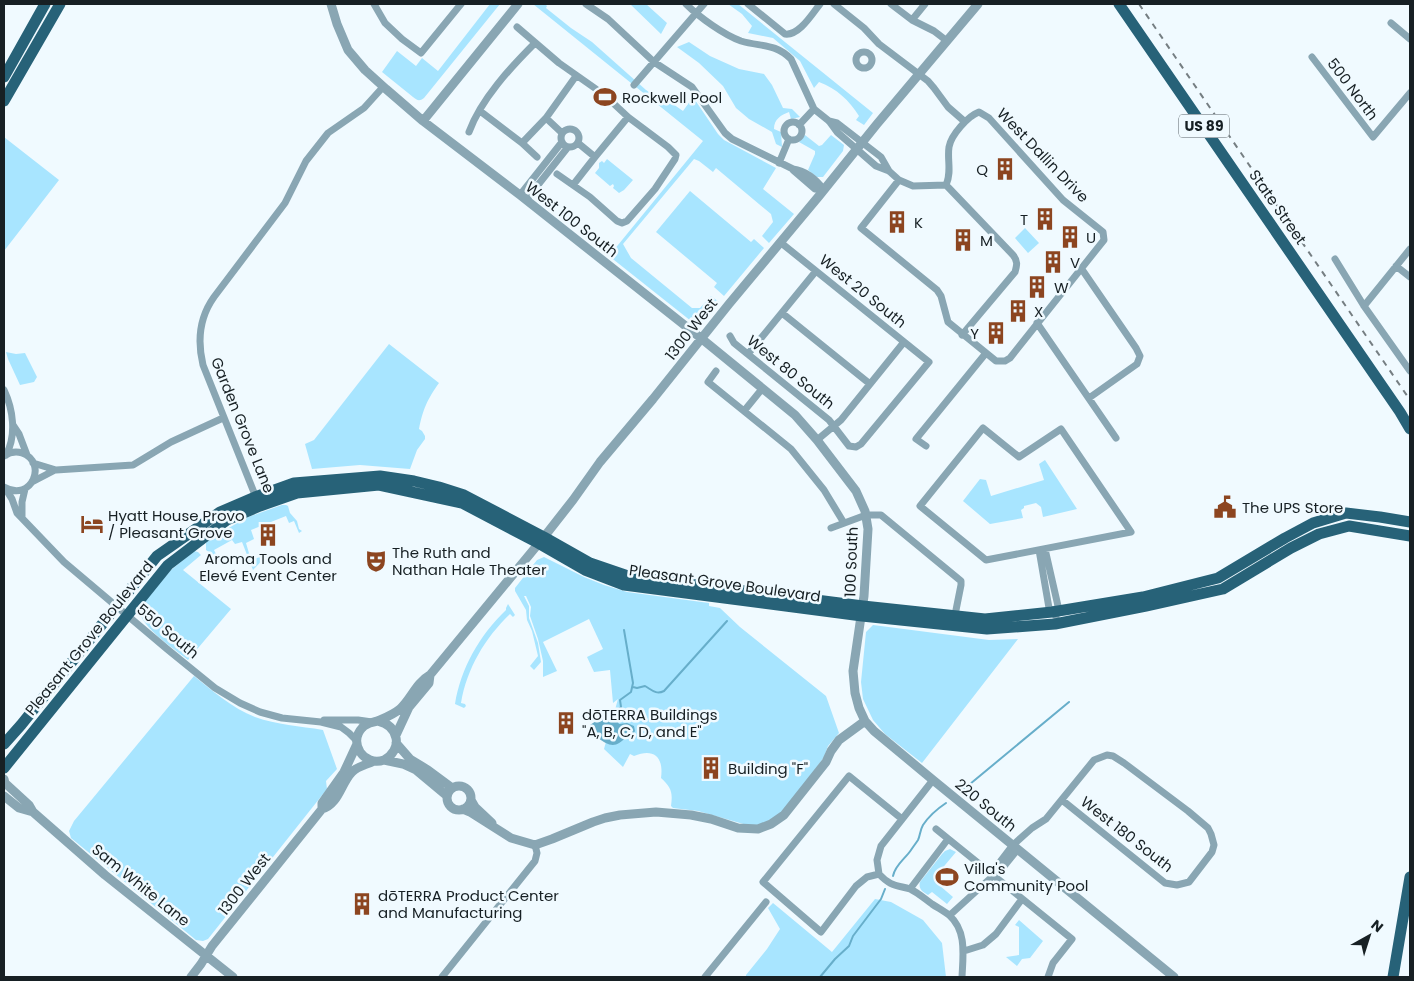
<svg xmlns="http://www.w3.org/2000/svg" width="1414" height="981" font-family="Poppins,sans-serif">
  <rect width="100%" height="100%" fill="#f0faff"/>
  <!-- green -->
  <path fill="#a8e5ff" d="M490,4H500L424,98C419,102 417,100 413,97L382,72L397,51L416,66L422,58L438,71Z
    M533,4H545L547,6L546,8L571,28L592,42L646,90L667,104H673L683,111L693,97L718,134L724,140L776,168L763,189L794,214L769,243L762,236L773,222L771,214L716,168L713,172L699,161L694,159L623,244L631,258L692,308H700L711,296L719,302L700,325H696L609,256L703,141Z
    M630,4H646L667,23L661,34Z
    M728,4H738L873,113L864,125L856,120L859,116C849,100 837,89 819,82L814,88L800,61L773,38L748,33L752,26L742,14Z
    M689,42L710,56L739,69L764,74L772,85L783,108L792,109L800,117L791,119L789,112C781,115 774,119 774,129L781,132L782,147L776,144L772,132L749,119L736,108L723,86L699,63L677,47Z
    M805,135L819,146L822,145L831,135L844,145L843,151L823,177H817L808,170L815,154V151L799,142Z
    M4,137L59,180L4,251Z
    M607,159L633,180L624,190L619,193L613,188L614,186L613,184L610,186L595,173L599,168V163L602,161L604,163Z
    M690,191L751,242L754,239L764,248L724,296L714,287L717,283L656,232Z
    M1025,228L1039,243L1028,253L1015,238Z
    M389,344L439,383C427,400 423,409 419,429L422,431L425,436V439L417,450L410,469L360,465L312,469L305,444L314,440Z
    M6,352L16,354L25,353L37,377L34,382L20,385L8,359Z
    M1045,460L1077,509L1043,517L1041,507L1036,503L1024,506V508L1021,510L1023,518L990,524L963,501L980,479L986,480L991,496L1044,480L1039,464Z
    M282,505H286L288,506L290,513L297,521L299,529L302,531L299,533L294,521L289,523L286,516L251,530L254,539L246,543L251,560L268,554L253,570L242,542L235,544L232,540L214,550L216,554L215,556L206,550V543L209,539L248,517Z
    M194,551L198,552L201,555L183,570L231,609L188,660C172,647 143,629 138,609L171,570Z
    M544,557L584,577L604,585L627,592L709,603V606L720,608L740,627L826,696L839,733L828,746L824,757L805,784L780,814L760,825H747L698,811L673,808L671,806C673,792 671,787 661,778C664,756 653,748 634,756L630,754L623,767L604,749L618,699L613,703L610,670L594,672L587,657L603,649L589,619L543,642L557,671L543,677V661L538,639L530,616L531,607L526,596H524L529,606V618L538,643L541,662L534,670L530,666L538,656L532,631L527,620L526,610L515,591V588L537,560Z
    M508,604L515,615L513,617L510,614C485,638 467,668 461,703L465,704L466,706L464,708L455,704C461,668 479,636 506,610V608Z
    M873,625L989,640L1018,639L922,763L885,734L873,720L863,699L861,682L866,632Z
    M194,676C213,691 232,708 255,717C277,725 300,726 323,730L337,769L326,781L327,789L208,939L203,941L196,940L71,838L69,831L74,821Z
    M950,849L956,852L940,871L939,885L953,897L947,904L932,892L928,895C923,892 918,889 920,882L942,854L945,851Z
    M875,899L891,902L923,920L942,943L946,977H746V975L767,949L780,929L768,908L773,903L832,952Z
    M1019,920L1043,941L1030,958L1022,959L1017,966L1006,957L1019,955V927L1015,925Z"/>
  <!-- water -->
  <path fill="#67aeca" d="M608,710L612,711L616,713V719L619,724L627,723L634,726L635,731L632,736H627C616,749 609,746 598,738C592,734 590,733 590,725L596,721H602L604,713Z"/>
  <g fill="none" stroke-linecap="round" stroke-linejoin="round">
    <!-- stream -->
    <path stroke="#67aeca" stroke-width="2" d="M633,687L637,688L645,686C652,690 656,695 664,691L727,621
      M615,716L619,714V709L621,707L620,700L631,692L633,683L624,630
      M964,789L1069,702
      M893,876C895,865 905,859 911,850C913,847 916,843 918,840C920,836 920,830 923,825C929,816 937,809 946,803
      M820,977L835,959L849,946L853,936L881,899L885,889"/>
    <!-- minor -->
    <path stroke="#89a6b3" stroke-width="7" d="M374,4L385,23L402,39L421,53L461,4
      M586,4L608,19L654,62L692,87L725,133L732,139L793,169C806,171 816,179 824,190
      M686,4C699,17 724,35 741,41C761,47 775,43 791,59L814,109L829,121L837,132L876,166L889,171L899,180L913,186L946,185L1013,255C1018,261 1017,265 1015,272L962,335
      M748,4L785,34C799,36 812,14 820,4
      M834,4L864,28L879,44L928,81L934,88L948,107L964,121
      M891,4L912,20L934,31L947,41
      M912,20L925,4
      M1391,23L1410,39
      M517,27L559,63L596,89
      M856 60a8 8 0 1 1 16 0a8 8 0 1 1-16 0Z
      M1312,57L1373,137L1410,93
      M634,85L704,4
      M480,111L522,143L537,157
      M546,118L562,133
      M829,121L837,123L881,157L889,171
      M784 131a9 9 0 1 1 18 0a9 9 0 1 1-18 0Z
      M799,125L814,109
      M561 138a9 9 0 1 1 18 0a9 9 0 1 1-18 0Z
      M469,132C481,99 511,67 535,43
      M522,143L546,118L576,76
      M578,143L595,157
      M779,163L789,139
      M793,170L815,189L824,190
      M557,174L590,197L617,221L622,223L627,221L655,189L675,159L676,155L668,147L628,117L613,103
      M899,180L861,228L937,290L941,296L948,322L996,361H1005L1010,358L1104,240L1103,232L1063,200L989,118L979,112C968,116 951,135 949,147C947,160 952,172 946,185
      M573,185L595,157L628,117
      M520,195L562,142
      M526,200L568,147
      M1335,259L1364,306L1410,371
      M1396,266L1410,277
      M1081,268L1136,348L1140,356L1137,364L1089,398
      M1364,306L1410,249
      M782,313L870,384
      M1037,323L1116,438
      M730,336L734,343L829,420L849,446L856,447L861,444L929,362L780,242
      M748,354L816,271
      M716,371L708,382L791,449L824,490L844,523
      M4,390C13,409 17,435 6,455
      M744,411L762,389
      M13,425L19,434L27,455
      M983,428L1019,457L1061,429L1131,532L986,560L920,506Z
      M817,440L841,420L904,342
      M926,446L916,439L986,353
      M4,456C10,452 16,451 22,453C48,462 32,503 4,487
      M33,463L56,470L133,465L171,442L223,418
      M32,482L55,470
      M5,488L12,499L17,513L64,562L167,649L215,688L240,703L260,712L282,718L321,722L341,727L349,733L357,741
      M257,500L203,365C197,340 199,318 214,297L285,203L306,161L328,133L364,108L383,87
      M22,518V502L25,489
      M831,528L866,515H881L961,581V585L955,615
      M1045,549L1058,606L1055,611L1057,624
      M1039,550L1049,608L1054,611
      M324,720H358L372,722
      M936,829L1072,939L1053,963L1048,977
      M879,874L867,877L856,886L821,932L763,882L849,776L902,819
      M879,874C890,886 896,885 910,889C917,892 925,899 932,904C938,908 944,911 949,915C967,931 963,955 962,977
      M879,874L877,860L881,846L933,780
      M993,875L1000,862L1013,845L1032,828L1046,819L1094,760L1107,755L1113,756L1124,763L1188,811L1208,828L1211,834L1214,845L1212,852L1189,882L1177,885L1165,883L1062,800
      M910,889L948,839
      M950,915L1005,865L1018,849
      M964,951L983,945L996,934L1022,899
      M442,977L535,861L537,853L535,845
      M705,977L766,902"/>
    <!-- tertiary -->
    <path stroke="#89a6b3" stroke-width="9" d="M331,4L337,24L348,50L365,70L386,89L423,121L520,195L702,339L795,415L817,440L856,491L865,511L868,529L864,596L853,671L855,693L859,708L865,721L874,731L933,780L1174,977
      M423,121L518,4
      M378,721C387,723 394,728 396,738C398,747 392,756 384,760C364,767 348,743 362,728C367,722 373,723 380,720C387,717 394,714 400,709C411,699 416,683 430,675L544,537L573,500L600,462L653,399L729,304L819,196L877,124L978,4
      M396,735L409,707L429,683L430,675
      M396,743L410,759L428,770L451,787
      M384,760L403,764L416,770L446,795
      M4,779L5,783L29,805L33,812
      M447 798a12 12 0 1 1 24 0a12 12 0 1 1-24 0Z
      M4,796L19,808L33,812L105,875L233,977
      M471,800L475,807L492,823
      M322,809V803L344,772L357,744
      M463,809L470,812L511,838L535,845L552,839L593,822L605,818L620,815L656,812L691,815L711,819L738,828L758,829L771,824L784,815L826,762L831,751L839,740L865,721
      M191,977L201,964L212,946L322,809C339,804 341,783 352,772C358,766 366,765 374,761"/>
    <!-- primary -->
    <path stroke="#276278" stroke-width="11" d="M1119,4L1400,412L1410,429
      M4,77L45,4
      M4,101L60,4
      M4,744L21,725L157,556L220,512L255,497L294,483L380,476L414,481L439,487L464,495L544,537L590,563L628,576L863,606L985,619L1052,612L1143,597L1218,578L1285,538L1313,523L1346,513L1380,517L1410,522
      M4,768L168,565L227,520L260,506L297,493L379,485L462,503L538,543L585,570L624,585L862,616L987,629L1055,624L1146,606L1223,589L1291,548L1319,534L1349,526L1410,536
      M1393,977L1410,877"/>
    <!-- rail -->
    <path stroke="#757e82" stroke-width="2" stroke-dasharray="6 6" stroke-linecap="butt" d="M1139,4L1410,400"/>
  </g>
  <!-- icons -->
  <defs>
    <symbol id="stadium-bare" viewBox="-9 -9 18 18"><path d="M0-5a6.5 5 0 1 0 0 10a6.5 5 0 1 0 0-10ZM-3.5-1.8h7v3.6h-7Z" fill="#8c4520" stroke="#f0faff" stroke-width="2.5" paint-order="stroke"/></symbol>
    <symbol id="building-bare" viewBox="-9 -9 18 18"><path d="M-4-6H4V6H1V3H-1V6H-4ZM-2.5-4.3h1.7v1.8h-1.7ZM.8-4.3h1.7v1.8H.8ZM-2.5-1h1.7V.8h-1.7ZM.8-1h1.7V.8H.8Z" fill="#8c4520" stroke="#f0faff" stroke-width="2.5" paint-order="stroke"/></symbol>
    <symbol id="civic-bare" viewBox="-9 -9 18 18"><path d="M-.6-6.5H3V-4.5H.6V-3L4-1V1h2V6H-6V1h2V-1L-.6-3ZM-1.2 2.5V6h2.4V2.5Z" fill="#8c4520" stroke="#f0faff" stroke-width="2.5" paint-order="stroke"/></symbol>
    <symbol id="hotel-bare" viewBox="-9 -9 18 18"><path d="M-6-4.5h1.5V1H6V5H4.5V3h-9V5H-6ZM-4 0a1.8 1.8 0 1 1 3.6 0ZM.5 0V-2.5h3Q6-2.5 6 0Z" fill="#8c4520" stroke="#f0faff" stroke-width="2.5" paint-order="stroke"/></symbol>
    <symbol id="theatre-bare" viewBox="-9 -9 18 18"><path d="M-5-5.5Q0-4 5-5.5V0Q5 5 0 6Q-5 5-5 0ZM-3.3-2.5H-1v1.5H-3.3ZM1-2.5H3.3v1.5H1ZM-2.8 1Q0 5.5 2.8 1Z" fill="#8c4520" stroke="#f0faff" stroke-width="2.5" paint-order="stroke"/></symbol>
  </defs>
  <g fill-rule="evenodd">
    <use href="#stadium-bare" x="589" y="81" width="32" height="32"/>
    <use href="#building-bare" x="989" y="153" width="32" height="32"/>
    <use href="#building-bare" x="1029" y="203" width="32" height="32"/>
    <use href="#building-bare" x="881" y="206" width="32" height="32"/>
    <use href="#building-bare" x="1054" y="221" width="32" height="32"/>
    <use href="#building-bare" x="947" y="224" width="32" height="32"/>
    <use href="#building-bare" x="1037" y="246" width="32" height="32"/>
    <use href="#building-bare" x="1021" y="271" width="32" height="32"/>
    <use href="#building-bare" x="1002" y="295" width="32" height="32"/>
    <use href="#building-bare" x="980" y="317" width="32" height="32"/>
    <use href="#civic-bare" x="1209" y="491" width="32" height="32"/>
    <use href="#hotel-bare" x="76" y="508" width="32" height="32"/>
    <use href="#building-bare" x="252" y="519" width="32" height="32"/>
    <use href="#theatre-bare" x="360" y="545" width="32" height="32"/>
    <use href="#building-bare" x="550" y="707" width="32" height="32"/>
    <use href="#building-bare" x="695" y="752" width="32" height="32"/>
    <use href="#stadium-bare" x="931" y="861" width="32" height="32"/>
    <use href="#building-bare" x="346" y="888" width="32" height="32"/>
  </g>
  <g text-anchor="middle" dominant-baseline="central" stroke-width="5" stroke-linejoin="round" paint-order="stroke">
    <!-- shield labels -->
    <rect fill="#f0faff" stroke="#586166" stroke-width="1" x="1179" y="114.5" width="50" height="23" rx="4"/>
    <g font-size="14" font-weight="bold" fill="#172024">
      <text x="1204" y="126">US 89</text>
    </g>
    <!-- street labels -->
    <g font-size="15" fill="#172024" stroke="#f0faff">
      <text transform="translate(1353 89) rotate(53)">500 North</text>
      <text transform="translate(1043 155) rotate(46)">West Dallin Drive</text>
      <text transform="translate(1278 207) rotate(55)">State Street</text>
      <text transform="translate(572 219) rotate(38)">West 100 South</text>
      <text transform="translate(863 291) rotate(39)">West 20 South</text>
      <text transform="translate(691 329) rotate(-52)">1300 West</text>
      <text transform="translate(791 372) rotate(39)">West 80 South</text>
      <text transform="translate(243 425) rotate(68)">Garden Grove Lane</text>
      <text transform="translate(851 562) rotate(-88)">100 South</text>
      <text transform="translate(725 583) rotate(8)">Pleasant Grove Boulevard</text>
      <text transform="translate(168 631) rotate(40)">550 South</text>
      <text transform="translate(89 638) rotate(-51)">Pleasant Grove Boulevard</text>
      <text transform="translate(986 805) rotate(39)">220 South</text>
      <text transform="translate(1127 834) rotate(38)">West 180 South</text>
      <text transform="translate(244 884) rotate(-52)">1300 West</text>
      <text transform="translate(141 885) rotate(39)">Sam White Lane</text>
    </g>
    <!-- poi labels -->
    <g font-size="15" fill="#172024" stroke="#f0faff" text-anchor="start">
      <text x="622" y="97">Rockwell Pool</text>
      <text x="988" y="169" text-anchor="end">Q</text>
      <text x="1028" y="219" text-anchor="end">T</text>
      <text x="914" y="222">K</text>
      <text x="1086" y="237">U</text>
      <text x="980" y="240">M</text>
      <text x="1070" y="262">V</text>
      <text x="1054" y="287">W</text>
      <text x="1034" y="311">X</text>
      <text x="979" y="333" text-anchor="end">Y</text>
      <text x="1242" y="507">The UPS Store</text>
      <text x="108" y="515">Hyatt House Provo<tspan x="108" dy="17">/ Pleasant Grove</tspan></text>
      <text x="392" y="552">The Ruth and<tspan x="392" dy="17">Nathan Hale Theater</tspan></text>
      <text x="268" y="558" text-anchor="middle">Aroma Tools and<tspan x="268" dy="17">Elevé Event Center</tspan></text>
      <text x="582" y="714">dōTERRA Buildings<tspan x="582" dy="17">"A, B, C, D, and E"</tspan></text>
      <text x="728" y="768">Building "F"</text>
      <text x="964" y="868">Villa's<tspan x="964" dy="17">Community Pool</tspan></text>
      <text x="378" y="895">dōTERRA Product Center<tspan x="378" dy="17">and Manufacturing</tspan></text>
    </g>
  </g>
  <!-- border -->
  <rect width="1414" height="981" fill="none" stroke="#172024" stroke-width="10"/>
  <!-- north arrow -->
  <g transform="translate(1369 936) rotate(39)" stroke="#f0faff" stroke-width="4" paint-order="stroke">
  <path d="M0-4L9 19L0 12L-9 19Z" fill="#172024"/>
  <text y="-8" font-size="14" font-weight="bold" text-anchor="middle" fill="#172024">N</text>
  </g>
</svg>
